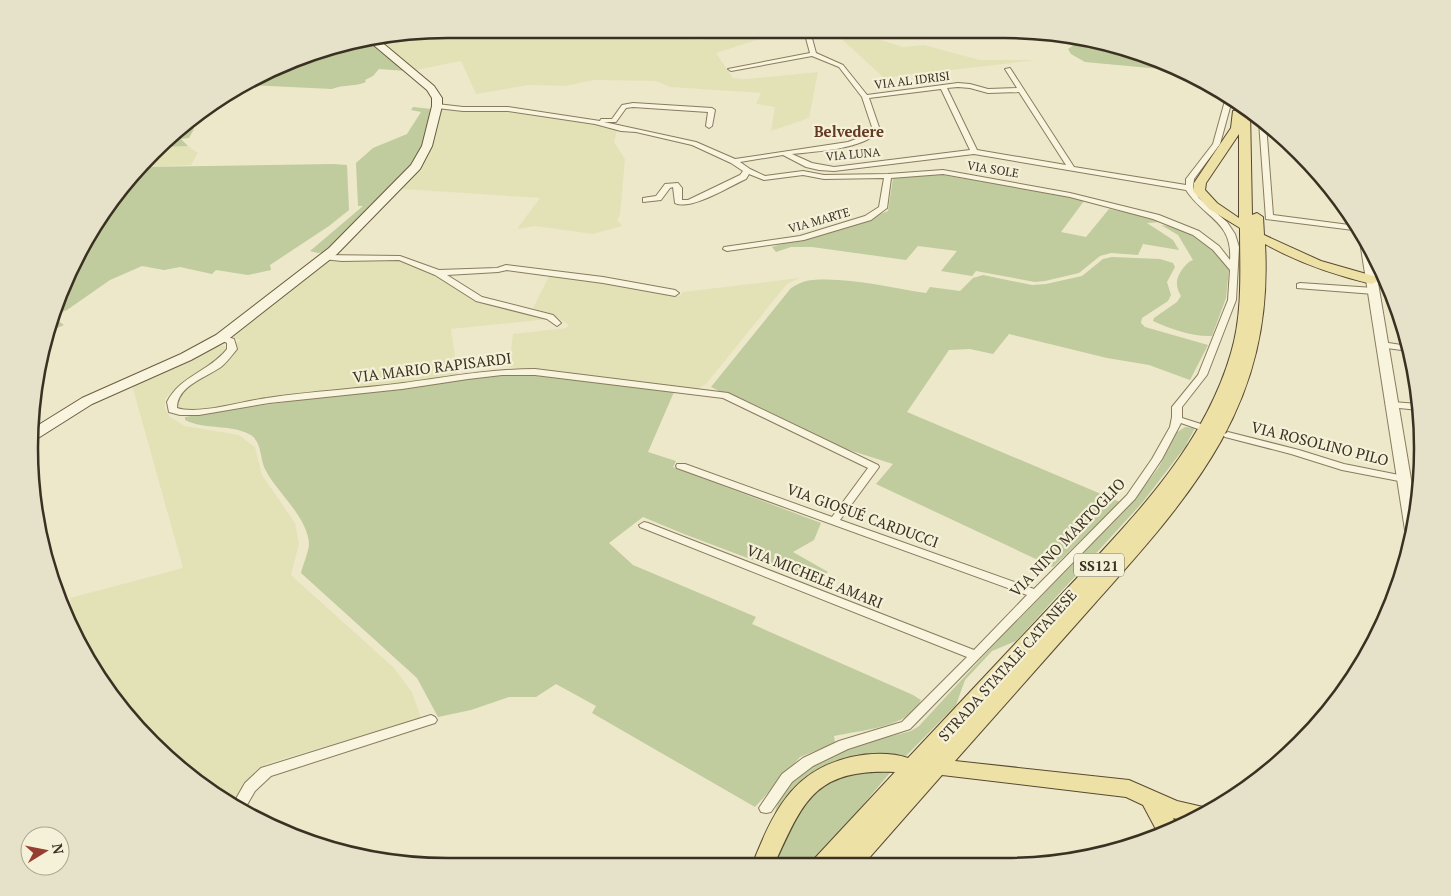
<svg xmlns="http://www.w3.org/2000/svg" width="1451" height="896" font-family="'PT Serif',serif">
  <rect width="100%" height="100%" fill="#ede8ca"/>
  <!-- farmland -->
  <path fill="#e3e2b7" d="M492,29L669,30L671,35L681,34L686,39L700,40L755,31H785L716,53L733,78L746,79L818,72L809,118L771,131L775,107L756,104L761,93L670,87L656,81L594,80L565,86L529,85L476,94L461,61L416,70L381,41L450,38Z
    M833,31H863L859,33L903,47L924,45L980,60H1036L884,78Z
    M441,109H499L595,123L616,130L617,131L614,142L625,159L620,215L617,220L622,226L593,234L535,226L517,229L540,198L402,189L417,172L424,170L419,169L432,143Z
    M188,146L198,153L191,165L145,167L163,147Z
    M331,259L339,261L397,260L435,274L478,300L551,319L451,329L458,377L252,401L194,410L176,409V400L180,394L223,364L235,351L236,343L241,340L234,338V335Z
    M550,274L680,296L683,292L800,278L787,284L706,384L699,388L690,389L509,367L513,334L566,328L569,325L555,316L533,308Z
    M220,345L227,347L225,351L215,361L172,391L165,399V409L170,417L185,426L239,435L255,447L262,475L295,523L299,544L291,575L394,668L412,692L421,718L266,764L252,777L234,805L193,781L100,681L80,642L70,598L183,568L132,385Z"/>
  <!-- green -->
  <path fill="#c0cb9e" d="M1082,39L1163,61L1182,71L1085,62L1071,54L1068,49Z
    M370,42L379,51L406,71L379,69L373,76L365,80L366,82C355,87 344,84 332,89L249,85L314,51Z
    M413,107L431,109L422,147L410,168L326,252L318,253L310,251L363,206H358L356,163L373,148L407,134L421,112L411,110Z
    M192,116L194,129L189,138L181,139L188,146L163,147Z
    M333,164L347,165L349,210L329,226L270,265L271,270L248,275L216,270L212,274L180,267L164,270L142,266L110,280L67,310L51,316L64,325L48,332L51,314L100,215L145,167Z
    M937,174L1067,196L1084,201L1061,232L1086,237L1109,209L1159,219L1161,222L1147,223L1173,240L1179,250L1143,244L1138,255L1111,253L1100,256L1079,273L1045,281L1035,282L976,271L972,276L941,271L957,251L918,246L906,260L812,247H791L776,252L772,247L873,217L888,211L893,178Z
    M1161,225C1195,230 1207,243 1229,268L1226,298L1212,336C1193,337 1170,329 1153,321L1154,318L1177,302L1181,296C1179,293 1177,288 1177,284C1176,276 1186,262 1193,260L1178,235Z
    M1112,257L1160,259L1173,263L1175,267L1167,282L1171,295L1168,301L1142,318L1141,323L1145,327L1208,345L1190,380L1149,365L1107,358L1009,334L993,354L970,349L949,350L907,412L1120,502L1053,567L876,484L893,464L824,442L711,387L791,288C798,284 805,280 813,280C848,277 891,288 926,293L930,287L960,291L973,278L983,275L1032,285L1046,284L1082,276L1103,259Z
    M510,373H523L674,392L648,452L676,461L673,467L821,523L814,540L793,552L828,572L814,583L684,534L643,517L609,543L633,565L756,617L752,624L913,695L921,700C910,728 860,730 834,736L835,743L800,757L755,807L592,713L596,706L556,684L536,697H509L471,710L438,717L417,678L301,573C303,564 309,552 309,543C307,517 278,493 266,471C259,459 263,441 249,434C229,424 205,430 185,420V417C293,398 402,391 510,373Z
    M1185,427L1195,428L1185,447L1142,503L1016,641L992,651L965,680L956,705L903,759L836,763L766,845C771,831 773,814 779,801C803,753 865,743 911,731L919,726L991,648L1134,500L1159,467L1176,433Z
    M894,768L840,832L808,865H771L802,799L837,773Z"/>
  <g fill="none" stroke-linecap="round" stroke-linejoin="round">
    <defs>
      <path id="minor" d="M804,31H810L816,53L843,65L867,95L958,83L970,84L988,89L1017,88L1005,69L1010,68L1074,167L1186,185V179L1213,144L1226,97L1232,100L1220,144L1194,179L1193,188L1199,198L1227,222L1235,234L1239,247L1236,300L1207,375L1182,407V418L1204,425L1206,427L1204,429L1201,430L1181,423L1162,459L1135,499L910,729L848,749L813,766L792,782L771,812L766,813L761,812L759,808L782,774L803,758L839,741L902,722L967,657L640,527L639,525L644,522L648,523L974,650L1027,595L677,468L676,466L677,464H685L832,517L868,468L723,398L535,375H502L468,379L402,389L269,403L199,415H180L169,412L167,402C180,376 210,371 227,349V343L217,338L221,335L234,339L237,349C232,355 227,362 221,367C205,378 177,386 177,408C199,415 243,401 267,398C312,391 358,389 403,383C447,377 490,369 535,369L728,393L878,465L879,467L840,520L1034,589L1127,495L1152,459L1170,427L1172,417V407L1198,375L1228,300L1230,270L1213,250L1193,235L1153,219L1070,197L943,174L891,178L887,208L871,220L804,240L727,251L723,249L724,247L800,236L865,216L879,207L884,178L824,179L803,175L764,180L749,174L746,179C730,186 691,211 675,203L673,187L670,188L661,200L643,202V198L656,196L665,184L678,183L682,188V200H688L740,175L743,171L731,163L692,145L636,132L621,131L595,124L508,111H463L437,108L434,106L437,104L463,107H508L600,121L601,119H612L622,105L633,103L712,108L715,110L712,126L709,128L706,126L708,112L633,107L626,108L616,122H604L696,142L735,159L848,142L869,134L873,130L862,97L839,67L812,56L731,71L728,69L810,53ZM958,87L970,88L988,93L1019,92L1066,165L977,150L947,88ZM941,89L970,150L834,167L812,163L792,154C817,151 863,150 880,130L869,98ZM974,154L1186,190C1204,218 1233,221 1230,260L1219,246L1199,231L1159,215L1070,193L943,170L888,174L824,175L803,171L765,176L750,169L740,162L783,155L806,167L819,170L834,171Z
        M1263,120L1267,124H1266L1273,215L1357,226L1361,231L1266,219L1259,122Z
        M323,255L400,256L439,270L497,268L506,265L603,277L675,290L679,293L675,296L603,283L507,270L498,272L447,275L482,297L553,315L561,323L557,326L547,319L476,301L435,275L399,260L342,261L323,259Z
        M1300,283L1374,288L1378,291L1374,294L1297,288V284Z
        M1382,342L1408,346L1409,351L1379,347L1378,345L1379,343Z
        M1392,402L1419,404V410L1389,407L1387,405Z
        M1228,432L1299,450L1344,464L1404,476L1409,479L1404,482L1342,470L1291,454L1225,437L1223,435Z
        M431,715L435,717L437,720L435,723L271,776L255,791L244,810L233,804L245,783L261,768Z"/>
      <path id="tertiary" d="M1362,232L1373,253L1416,509L1412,535L1407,533L1405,530L1359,235Z"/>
      <path id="secondary" d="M379,40L434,86L442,98V106L432,146L420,169L337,254L226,341L191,360L92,404L35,440L30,441L32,429L82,398L181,354L216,335L329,248L411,165L422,146L432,106V98L427,90L370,42Z"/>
      <path id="primary" d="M1240,105L1250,110L1252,215L1257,213L1263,217L1264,235L1321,261L1377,277L1379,280L1372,284C1334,275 1299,263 1265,244C1274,403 1195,491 1096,602C1049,655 1002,708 955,761L1129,780L1177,801L1203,807L1212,811L1189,822L1173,818L1177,827L1159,835L1143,805L1126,797L942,775L862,866L812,865L815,858L895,772C815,769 804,799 774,865H752C773,813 791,771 851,757C868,753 891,752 908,758C959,704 1010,649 1061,595C1128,523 1203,450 1231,353C1243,313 1240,270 1240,228L1209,209L1193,191L1194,183L1231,128L1233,111L1239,110ZM1239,134V218L1217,203L1205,190L1206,183Z"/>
    </defs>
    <!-- minor casing -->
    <use href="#minor" stroke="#897b5f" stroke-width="2"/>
    <!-- tertiary casing -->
    <use href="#tertiary" stroke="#897b5f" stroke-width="2"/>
    <!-- secondary casing -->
    <use href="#secondary" stroke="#6b5c42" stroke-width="2"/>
    <!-- primary casing -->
    <use href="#primary" stroke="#584932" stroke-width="2"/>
    <!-- minor -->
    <use href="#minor" fill="#f8f4dd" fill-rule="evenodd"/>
    <!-- tertiary -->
    <use href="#tertiary" fill="#f8f4dd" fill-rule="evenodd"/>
    <!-- secondary -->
    <use href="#secondary" fill="#f8f4dd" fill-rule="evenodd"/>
    <!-- primary -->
    <use href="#primary" fill="#eee1a5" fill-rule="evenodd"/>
  </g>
  <g text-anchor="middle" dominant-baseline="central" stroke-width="4.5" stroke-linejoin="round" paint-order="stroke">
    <!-- far-street labels -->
    <g font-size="12" fill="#3b3122" stroke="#f5f1d9">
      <text transform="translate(912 80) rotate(-7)">VIA AL IDRISI</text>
      <text transform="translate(853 154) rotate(-5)">VIA LUNA</text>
      <text transform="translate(993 169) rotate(9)">VIA SOLE</text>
      <text transform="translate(819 220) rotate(-16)">VIA MARTE</text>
    </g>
    <!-- shield labels -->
    <rect fill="#f5f1d9" stroke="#736b59" stroke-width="1" x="1074" y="553.5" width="50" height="23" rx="4"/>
    <g font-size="14" font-weight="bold" fill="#3b3122">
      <text x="1099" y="565">SS121</text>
    </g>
    <!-- far-quarter labels -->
    <g font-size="15" font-weight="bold" fill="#653a23" stroke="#f5f1d9">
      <text x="849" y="131">Belvedere</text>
    </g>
    <!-- street labels -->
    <g font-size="15" fill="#3b3122" stroke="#f5f1d9">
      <text transform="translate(432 367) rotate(-7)">VIA MARIO RAPISARDI</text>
      <text transform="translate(1320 443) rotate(14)">VIA ROSOLINO PILO</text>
      <text transform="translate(863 515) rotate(20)">VIA GIOSUÉ CARDUCCI</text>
      <text transform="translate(1067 537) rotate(-46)">VIA NINO MARTOGLIO</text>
      <text transform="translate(815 576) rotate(22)">VIA MICHELE AMARI</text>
      <text transform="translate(1007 665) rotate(-48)">STRADA STATALE CATANESE</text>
    </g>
  </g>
  <!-- crop -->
  <path d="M0 0H1451V896H0ZM448 38H1004A410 410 0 0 1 1414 448V448A410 410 0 0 1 1004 858H448A410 410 0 0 1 38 448V448A410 410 0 0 1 448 38Z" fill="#e6e2ca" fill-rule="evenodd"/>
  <path fill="none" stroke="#3b3122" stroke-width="2.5" d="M448 38H1004A410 410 0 0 1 1414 448V448A410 410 0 0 1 1004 858H448A410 410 0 0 1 38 448V448A410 410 0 0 1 448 38Z"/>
  <!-- north arrow -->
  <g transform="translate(45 851) rotate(80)"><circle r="24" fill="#f5f1d9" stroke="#aba490"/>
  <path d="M0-4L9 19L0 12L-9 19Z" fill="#963f31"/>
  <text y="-8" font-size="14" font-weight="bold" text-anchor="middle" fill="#3b3122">N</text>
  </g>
</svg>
